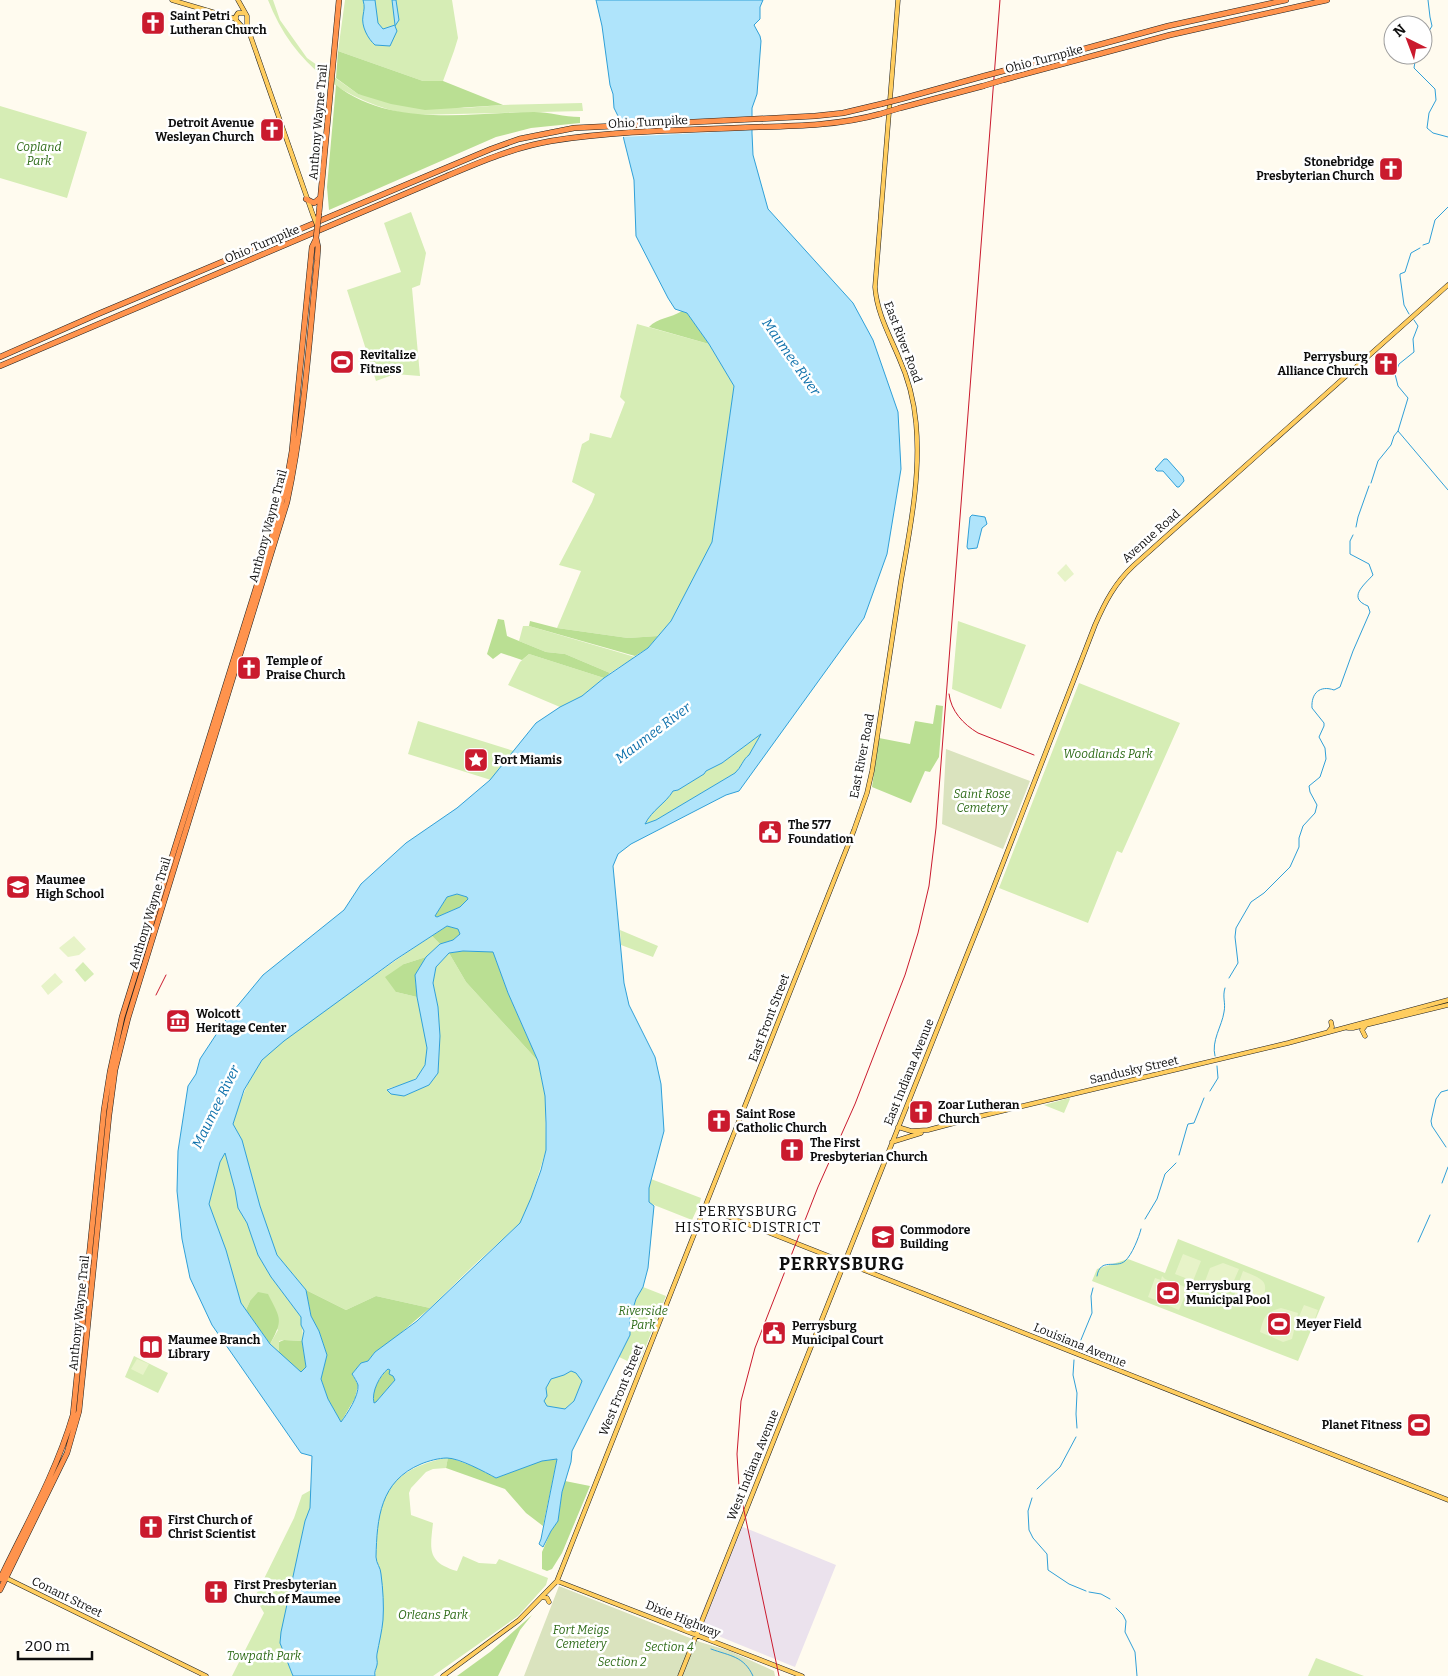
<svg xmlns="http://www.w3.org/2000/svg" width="1448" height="1676" font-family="Bitter,serif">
  <rect width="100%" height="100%" fill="#fffbef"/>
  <!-- industrial -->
  <path fill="#ebe2ed" d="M738,1525L836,1565L795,1667L696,1627Z"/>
  <!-- green -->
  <path fill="#d6edb5" d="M268,0H273L280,20L307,58L358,94L464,108L503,105L582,103L583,111L413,115C345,103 293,65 268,0Z
    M345,0H452L458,38L454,51L443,81H423L338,51Z
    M0,106L87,132L67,198L0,178Z
    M411,212L426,253L420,285L412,288L420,376L395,374L376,381L347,290L401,272L384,223Z
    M637,324L709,344L734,386L712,542L671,621L658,636L628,638L557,628L581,571L559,565L592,502L595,494L572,482L582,444L589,440L590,433L611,438L625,402L620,397Z
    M958,621L1026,645L1001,709L952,689Z
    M523,626H529L635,657L610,673L565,654L546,652L519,641Z
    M529,654L604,678L582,696L560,707L508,685L520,662Z
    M1079,683L1180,723L1122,853L1117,851L1088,923L999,888Z
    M418,721L514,751L491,780L408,754Z
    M761,734L749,755C743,759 741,768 735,773L656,820L645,824L659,804L669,797L673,791H676L704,774L706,771L722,763Z
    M620,930L658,946L653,957L621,945Z
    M432,936L440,944L426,957L404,964L396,992L417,997C422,1021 437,1057 417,1077C411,1083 396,1086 387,1089L404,1096L429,1085L438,1073L440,1036L438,1007L433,983L436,967L449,953L466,982L538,1061L545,1096L546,1150L531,1198L520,1223L472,1267L430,1308L376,1296L346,1310L306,1290L277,1255L260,1206L242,1140L233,1124C240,1101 247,1082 261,1062C274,1044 305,1025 323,1012C360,986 395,960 432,936Z
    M83,962L94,974L85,982L75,970Z
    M1069,1098L1070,1099L1064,1113L1044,1105Z
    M225,1153L235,1190L238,1208L247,1223L258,1255L271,1277L301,1317C301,1328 304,1330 302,1341L284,1340L279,1341V1353L270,1344L278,1330L250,1301L246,1310L241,1303L226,1250L209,1204L220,1161Z
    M651,1179L701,1198L698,1210L697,1209L692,1220L649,1203V1188Z
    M1178,1239L1325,1297L1298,1361L1092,1281L1097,1269L1128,1259L1165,1273Z
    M643,1287L666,1296L638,1366L619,1357L630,1335V1318L636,1299Z
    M134,1356L168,1373L158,1393L125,1377Z
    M571,1371L576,1373L582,1381L574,1401L565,1409L547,1407L544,1401L547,1396L546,1388L551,1379L564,1375Z
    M448,1457L446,1468L433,1469L426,1472L411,1488L409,1493L411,1515L433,1523C430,1550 427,1562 457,1571L463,1556L479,1563L496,1564L499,1559L548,1578L546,1585L518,1616L433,1676H375L378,1647L379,1566C374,1558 377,1546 377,1536C379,1485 401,1468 448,1457Z
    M311,1490L310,1508L305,1521L280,1643L293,1676H232L264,1613L255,1597L294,1518L302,1495Z
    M1316,1658L1364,1676H1308Z"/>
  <!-- forest -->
  <path fill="#badf93" d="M338,51L423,81H443L503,105L425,110L391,104L358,94L336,78Z
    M336,85C391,128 470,113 534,112C549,112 564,117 580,117V123L531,128L496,137L329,210L327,187Z
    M682,311L687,313L709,344L649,327C657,318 671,318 682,311Z
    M498,619L504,620L507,636L546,652L565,654L610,673L604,678L529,654L522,660L501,653L493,659L487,654Z
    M530,621L557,628L628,638L658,636L648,648L635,656L529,626Z
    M936,705L943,706L939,757L930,772L925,771L911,803L872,787L879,738L910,744L915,721L933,724Z
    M457,894L467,897L468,899L460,907L437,917L435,916L447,897Z
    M447,926L458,929L460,934L453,940L440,944L432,936Z
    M463,951L493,952L508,993L538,1061L466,982L449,953Z
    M426,957L415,975L417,997L396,992L385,977L404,964Z
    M306,1290L346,1310L376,1296L430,1308L390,1342L375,1352L368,1361L361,1363L352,1374L358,1385L355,1398L341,1422L328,1399L321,1379L327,1355L319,1331L311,1316Z
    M258,1292L268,1294C280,1318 284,1319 270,1344L246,1310L250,1301Z
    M284,1340L302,1341L306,1367L301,1372L279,1353V1342Z
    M389,1369L394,1376L395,1380L376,1402L374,1403C371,1392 380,1375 389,1369Z
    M448,1457L475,1467L496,1478L541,1461L557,1459L543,1526L526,1513L505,1489L446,1468Z
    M565,1481L590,1486L562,1553L552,1569L547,1571L542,1569V1552L551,1531L558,1521L562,1492Z
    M532,1615L520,1630L498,1676H457L490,1652Z"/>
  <!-- cemetery -->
  <path fill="#dae3be" d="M946,749L1030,781L1003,849L942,824Z
    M559,1586L700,1642L730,1651L774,1671L775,1676H524Z"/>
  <!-- pitch -->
  <path fill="#e7f3c8" d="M1066,564L1074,574L1065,582L1057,573Z
    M74,936L86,949L79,955L68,957L59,948Z
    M55,973L63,982L48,995L41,986Z
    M1183,1254L1201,1261L1193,1281L1175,1274Z
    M1223,1263L1239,1269L1229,1292L1227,1293L1204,1284L1210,1268Z
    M1243,1271C1269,1281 1269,1283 1259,1308L1235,1298L1234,1296Z
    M1162,1276L1165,1279L1188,1288L1179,1310L1148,1297L1155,1278L1161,1280Z
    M1304,1305L1318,1310L1313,1324L1298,1319Z
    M1281,1308L1298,1313L1292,1339L1283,1342L1260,1332C1264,1317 1265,1312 1281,1308Z
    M137,1359L149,1364L143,1375L131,1369Z"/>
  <!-- water -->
  <path fill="#afe4fb" stroke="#30a0d8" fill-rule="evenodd" d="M363,0H375L378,23L383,29L395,25L392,0H396L399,20L395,26L397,31L390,46L375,45C368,39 361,26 363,16C364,9 365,7 363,0Z
    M596,0H763L760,7V19L754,25L760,36L761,41L757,94L752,108V133L753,155L768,209L853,303L873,340L898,412L901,469L887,554L864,618L739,791L726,795L631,844L618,854L613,866L624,983L629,1005L655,1057L661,1084L664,1131L649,1188V1202L654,1206L648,1268L643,1287L636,1299L630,1318V1335L572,1451L571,1462L562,1492L558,1521L551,1531L543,1547L539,1544L541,1539L557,1459L542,1461L496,1478C485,1472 459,1458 447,1458C439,1458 428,1461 421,1464C380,1481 377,1518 376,1557C376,1563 381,1568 381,1574C383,1589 384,1606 383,1620C382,1631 379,1643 377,1654C376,1658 378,1662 377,1665C376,1670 374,1671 375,1676H293L280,1643L281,1632L305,1521L310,1508L312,1456L301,1453L212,1325L190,1278L182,1239L177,1191L178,1151L188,1086L196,1074L200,1059L225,1021L263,975L344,910L361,884L406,843L457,808L490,780L536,723L560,707L582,696L604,678L648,648L671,621L712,542L734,386L709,344L687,313L675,309L668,298L636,236L634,180L624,140L620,120L614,108L613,94L610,85L602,26ZM761,734L749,755C743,759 741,768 735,773L656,820L645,824C652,810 666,803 673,791L678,790L704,774L706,771L722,763ZM457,894L467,897L468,899L460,907L437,917L435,916L447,897ZM447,926L458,929L460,934L453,940L440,944L426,957L415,975L417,997L427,1048L425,1065L416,1079L387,1090L391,1094L404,1096L429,1085L438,1073L440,1036L438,1007L433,983L436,967L449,953L463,951L493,952L508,993L538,1061L545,1096L546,1123V1150L541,1170L531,1198L520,1223L417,1321L375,1352L368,1361L361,1363L352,1374C354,1377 357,1382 358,1385C359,1396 347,1414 341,1422L328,1399L321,1379L327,1355L319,1331L311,1316L306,1290L277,1255L260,1206L242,1140L233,1124L244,1090L262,1060L284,1041L395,960ZM225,1153L235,1190L238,1208L247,1223L258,1255L271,1277L301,1317V1325L304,1331L302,1341L306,1367L301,1372L270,1344L241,1303L226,1250L209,1204L220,1162ZM388,1369L390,1370L389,1374L393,1376L395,1380L376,1402L374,1403C371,1392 380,1375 388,1369ZM571,1371L576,1373L582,1381L574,1401L565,1409L547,1406L544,1401L547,1396L546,1388L551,1379L564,1375Z
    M1164,459H1167L1183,477L1184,481L1179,487H1177L1163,471H1157L1155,469Z
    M972,515L985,517L987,524L982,528L977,548L968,549L967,547L970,517Z
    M1166,1284L1167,1288L1171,1287L1173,1294L1174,1292L1178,1294V1296L1174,1298L1176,1302L1168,1303V1294L1165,1295V1298H1164L1162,1285Z"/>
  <!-- pier -->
  <path fill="#fffbef" d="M754,116V130L621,137L618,123Z"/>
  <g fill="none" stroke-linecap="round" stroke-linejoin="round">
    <!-- stream -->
    <path stroke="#30a0d8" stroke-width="1" d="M1423,41L1432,26L1430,17L1428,0
      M1416,55L1414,68L1435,89L1436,100L1429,113L1427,128L1433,133L1448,137
      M1423,245L1429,243L1435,220L1448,207
      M1409,314L1404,305L1400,276V274L1405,272L1411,253L1420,248
      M1414,320L1418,326L1413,339L1414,352L1399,364L1395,374L1398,386L1408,398L1398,431L1448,490
      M1371,483L1378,461L1391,445L1394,436L1398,431
      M1356,527L1358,517L1369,486
      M1229,978L1238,963L1235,937L1236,928L1251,902L1264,893L1290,867L1299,847V838L1303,826L1315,813L1317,805L1310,792L1309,786L1320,777L1326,759L1325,748L1319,737L1324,726V723L1312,708C1311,693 1320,685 1334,690L1340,687L1353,651L1370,612L1368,606C1347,598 1364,585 1373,575L1369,564L1350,554V541L1353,535
      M1215,1056C1211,1041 1222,1026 1224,1012C1226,1003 1222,997 1225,988
      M1210,1091L1218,1078L1217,1066
      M1446,1147L1432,1126L1431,1121L1436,1099L1441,1092L1448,1090
      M1179,1155L1187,1127L1188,1124L1194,1123L1204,1098
      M1442,1183L1448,1167
      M1145,1219L1157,1199L1165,1174L1176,1163
      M1418,1242L1430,1215
      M1097,1276C1100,1257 1116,1269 1125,1261C1132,1255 1139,1237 1141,1229
      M1078,1347L1092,1313L1091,1296L1093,1288
      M1074,1360L1073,1375L1077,1393L1076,1414L1077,1428
      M1037,1489L1060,1467L1076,1437
      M1032,1498L1028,1511L1029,1530L1033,1538L1047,1554L1048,1570L1069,1584L1086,1591
      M1089,1592L1101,1594L1110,1599
      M1116,1608L1123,1615L1126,1621L1125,1632L1135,1652L1137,1676
      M711,1649C730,1656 744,1656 753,1676"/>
    <defs>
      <path id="major" d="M172,0L236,19
        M238,0L247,16V26L313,215
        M244,13H238L236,16V20L248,33
        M1348,1028H1353L1448,1005
        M1328,1032L1332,1027L1331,1022
        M1365,1036L1362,1030L1366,1025
        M898,1127L911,1131L928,1130L981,1116L1288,1043L1448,1000
        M892,1142L921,1133
        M704,1207L1448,1500
        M4,1577L206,1676
        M557,1581L802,1676
        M542,1597L547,1598L549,1602
        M443,1676L519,1620L557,1581L854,830L867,793L872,771C882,708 891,644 901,581C910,529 921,476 916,423C914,401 908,378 899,358C889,334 877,313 875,287L898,0
        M680,1676L986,907L1095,625C1105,602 1115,583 1133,566L1448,285"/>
      <path id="highway" d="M1003,71L1168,26L1286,0
        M1003,80L1170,35L1327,0
        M901,99L984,76
        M900,108L983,86
        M306,199L314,203L320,198
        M319,213L339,0
        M0,357L98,314L491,149L519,139L574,128L815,116L843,113L881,104
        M0,366L447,176C480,162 515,147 551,141C619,130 690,130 759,127C800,126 840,125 880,114
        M0,1579C26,1525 56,1473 73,1415L104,1110L110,1072L122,1017L276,524L286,485L292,451L312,247L316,239
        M0,1590L67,1453L79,1411L109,1115L115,1070L128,1018L287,502C304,423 309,342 317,261L318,247L316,238"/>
    </defs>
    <!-- major casing -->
    <use href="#major" stroke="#1f1f1f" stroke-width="5"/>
    <!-- highway casing -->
    <use href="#highway" stroke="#1f1f1f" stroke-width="6"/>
    <!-- major -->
    <use href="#major" stroke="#ffcd5f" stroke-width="4"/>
    <!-- highway -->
    <use href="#highway" stroke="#ff934d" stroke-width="5"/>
    <!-- rail -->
    <path stroke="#ca1a2e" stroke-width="1" d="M949,694C951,711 963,724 978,733L1034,755
      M156,995L166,975
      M779,1676L739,1487L737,1454L741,1401L755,1348L769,1312L818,1187L855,1104L905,975L918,933L929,886L936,828L1000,0"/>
    <defs>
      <path id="major-bridge" d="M313,215L317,225"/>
      <path id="highway-bridge" d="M984,76L1003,71
        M983,86L1003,80
        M881,104L901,99
        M880,114L900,108
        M316,238L319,213"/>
    </defs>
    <!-- major-bridge casing -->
    <use href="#major-bridge" stroke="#1f1f1f" stroke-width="5" stroke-linecap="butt"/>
    <!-- highway-bridge casing -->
    <use href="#highway-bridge" stroke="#1f1f1f" stroke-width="6" stroke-linecap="butt"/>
    <!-- major-bridge -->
    <use href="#major-bridge" stroke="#ffcd5f" stroke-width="4"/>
    <!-- highway-bridge -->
    <use href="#highway-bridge" stroke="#ff934d" stroke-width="5"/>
  </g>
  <!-- icons -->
  <defs>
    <symbol id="church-square" viewBox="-11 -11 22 22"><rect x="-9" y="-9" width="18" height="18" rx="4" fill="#ca1a2e" stroke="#fff"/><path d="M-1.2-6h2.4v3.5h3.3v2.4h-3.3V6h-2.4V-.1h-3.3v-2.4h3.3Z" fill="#fff"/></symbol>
    <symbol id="stadium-square" viewBox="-11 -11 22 22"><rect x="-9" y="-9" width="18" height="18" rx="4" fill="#ca1a2e" stroke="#fff"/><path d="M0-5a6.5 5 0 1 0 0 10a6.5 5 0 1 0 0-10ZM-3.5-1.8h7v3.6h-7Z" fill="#fff"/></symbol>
    <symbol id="sight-square" viewBox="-11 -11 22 22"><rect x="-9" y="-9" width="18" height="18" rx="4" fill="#ca1a2e" stroke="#fff"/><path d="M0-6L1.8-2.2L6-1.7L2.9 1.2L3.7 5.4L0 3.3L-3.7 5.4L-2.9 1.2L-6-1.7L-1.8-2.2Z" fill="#fff"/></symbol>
    <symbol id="civic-square" viewBox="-11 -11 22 22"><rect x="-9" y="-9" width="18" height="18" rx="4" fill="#ca1a2e" stroke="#fff"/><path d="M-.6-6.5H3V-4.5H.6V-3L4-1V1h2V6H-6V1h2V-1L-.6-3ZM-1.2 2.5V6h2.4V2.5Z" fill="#fff"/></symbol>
    <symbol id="school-square" viewBox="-11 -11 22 22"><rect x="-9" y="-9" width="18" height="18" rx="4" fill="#ca1a2e" stroke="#fff"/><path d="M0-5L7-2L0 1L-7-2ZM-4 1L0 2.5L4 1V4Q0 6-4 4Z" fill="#fff"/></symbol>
    <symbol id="museum-square" viewBox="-11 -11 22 22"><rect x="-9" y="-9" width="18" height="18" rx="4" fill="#ca1a2e" stroke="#fff"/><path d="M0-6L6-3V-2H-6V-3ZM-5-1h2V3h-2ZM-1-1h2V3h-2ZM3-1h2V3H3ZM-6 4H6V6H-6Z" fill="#fff"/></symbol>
    <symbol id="library-square" viewBox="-11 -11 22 22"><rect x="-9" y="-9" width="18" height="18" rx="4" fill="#ca1a2e" stroke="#fff"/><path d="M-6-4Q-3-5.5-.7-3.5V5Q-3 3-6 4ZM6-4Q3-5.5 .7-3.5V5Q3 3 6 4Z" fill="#fff"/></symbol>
  </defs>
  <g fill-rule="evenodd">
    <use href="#church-square" x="139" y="9" width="28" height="28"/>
    <use href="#church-square" x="258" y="116" width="28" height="28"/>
    <use href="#church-square" x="1377" y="155" width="28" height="28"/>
    <use href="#stadium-square" x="328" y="348" width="28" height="28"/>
    <use href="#church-square" x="1372" y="350" width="28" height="28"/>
    <use href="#church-square" x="235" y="654" width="28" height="28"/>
    <use href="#sight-square" x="462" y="746" width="28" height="28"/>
    <use href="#civic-square" x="756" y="818" width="28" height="28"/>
    <use href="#school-square" x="4" y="873" width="28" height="28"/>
    <use href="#museum-square" x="164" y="1007" width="28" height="28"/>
    <use href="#church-square" x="907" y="1098" width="28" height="28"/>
    <use href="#church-square" x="705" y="1107" width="28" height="28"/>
    <use href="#church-square" x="778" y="1136" width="28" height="28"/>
    <use href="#school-square" x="869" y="1223" width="28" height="28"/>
    <use href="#stadium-square" x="1154" y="1279" width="28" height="28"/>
    <use href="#stadium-square" x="1265" y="1310" width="28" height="28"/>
    <use href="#civic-square" x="760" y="1319" width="28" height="28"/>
    <use href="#library-square" x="137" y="1333" width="28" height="28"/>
    <use href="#stadium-square" x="1405" y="1411" width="28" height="28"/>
    <use href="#church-square" x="137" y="1513" width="28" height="28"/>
    <use href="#church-square" x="202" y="1578" width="28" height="28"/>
  </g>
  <g text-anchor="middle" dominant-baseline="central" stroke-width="5" stroke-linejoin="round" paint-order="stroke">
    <!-- poi labels -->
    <g font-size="12" font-weight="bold" fill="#0e0e0e" stroke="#fff" text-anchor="start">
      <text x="170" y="16">Saint Petri<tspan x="170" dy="14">Lutheran Church</tspan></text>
      <text x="254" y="123" text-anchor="end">Detroit Avenue<tspan x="254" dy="14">Wesleyan Church</tspan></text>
      <text x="1374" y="162" text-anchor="end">Stonebridge<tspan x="1374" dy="14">Presbyterian Church</tspan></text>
      <text x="360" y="355">Revitalize<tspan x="360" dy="14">Fitness</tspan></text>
      <text x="1368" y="357" text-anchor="end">Perrysburg<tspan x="1368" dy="14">Alliance Church</tspan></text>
      <text x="266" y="661">Temple of<tspan x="266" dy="14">Praise Church</tspan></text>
      <text x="494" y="760">Fort Miamis</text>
      <text x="788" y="825">The 577<tspan x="788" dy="14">Foundation</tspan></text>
      <text x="36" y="880">Maumee<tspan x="36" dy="14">High School</tspan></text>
      <text x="196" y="1014">Wolcott<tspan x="196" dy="14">Heritage Center</tspan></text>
      <text x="938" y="1105">Zoar Lutheran<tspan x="938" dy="14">Church</tspan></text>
      <text x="736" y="1114">Saint Rose<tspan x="736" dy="14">Catholic Church</tspan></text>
      <text x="810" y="1143">The First<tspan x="810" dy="14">Presbyterian Church</tspan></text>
      <text x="900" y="1230">Commodore<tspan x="900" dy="14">Building</tspan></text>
      <text x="1186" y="1286">Perrysburg<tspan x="1186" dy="14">Municipal Pool</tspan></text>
      <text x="1296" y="1324">Meyer Field</text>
      <text x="792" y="1326">Perrysburg<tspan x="792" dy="14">Municipal Court</tspan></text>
      <text x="168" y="1340">Maumee Branch<tspan x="168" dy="14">Library</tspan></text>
      <text x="1402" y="1425" text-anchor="end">Planet Fitness</text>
      <text x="168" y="1520">First Church of<tspan x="168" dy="14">Christ Scientist</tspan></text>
      <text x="234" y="1585">First Presbyterian<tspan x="234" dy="14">Church of Maumee</tspan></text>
    </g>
    <!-- street labels -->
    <g font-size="12" fill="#0e0e0e" stroke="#fff">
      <text transform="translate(1044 59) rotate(-15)">Ohio Turnpike</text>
      <text transform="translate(318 122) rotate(-85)">Anthony Wayne Trail</text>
      <text transform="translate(648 122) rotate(-3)">Ohio Turnpike</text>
      <text transform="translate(262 244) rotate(-23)">Ohio Turnpike</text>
      <text transform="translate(903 342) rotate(69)">East River Road</text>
      <text transform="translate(268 526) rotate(-75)">Anthony Wayne Trail</text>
      <text transform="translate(1151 536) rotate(-42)">Avenue Road</text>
      <text transform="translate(862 756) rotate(-79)">East River Road</text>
      <text transform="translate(150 913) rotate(-73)">Anthony Wayne Trail</text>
      <text transform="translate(769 1018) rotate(-69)">East Front Street</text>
      <text transform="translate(1134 1070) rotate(-13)">Sandusky Street</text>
      <text transform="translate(909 1072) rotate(-68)">East Indiana Avenue</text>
      <text transform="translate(79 1313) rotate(-84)">Anthony Wayne Trail</text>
      <text transform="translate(1080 1345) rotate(22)">Louisiana Avenue</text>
      <text transform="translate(621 1390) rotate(-68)">West Front Street</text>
      <text transform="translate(753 1465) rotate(-68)">West Indiana Avenue</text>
      <text transform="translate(67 1597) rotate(26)">Conant Street</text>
      <text transform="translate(683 1619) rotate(22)">Dixie Highway</text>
    </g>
    <!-- park labels -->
    <g font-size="12" font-style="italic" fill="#2f6c19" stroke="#fff">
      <text x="39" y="147">Copland<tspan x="39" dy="14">Park</tspan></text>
      <text x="1108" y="754">Woodlands Park</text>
      <text x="982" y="794">Saint Rose<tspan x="982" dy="14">Cemetery</tspan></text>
      <text x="643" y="1311">Riverside<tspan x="643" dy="14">Park</tspan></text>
      <text x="433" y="1615">Orleans Park</text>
      <text x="581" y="1630">Fort Meigs<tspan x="581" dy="14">Cemetery</tspan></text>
      <text x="669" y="1647">Section 4</text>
      <text x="264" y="1656">Towpath Park</text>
      <text x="622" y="1662">Section 2</text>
    </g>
    <!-- water labels -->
    <g font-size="14" font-style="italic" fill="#0d70ab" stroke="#fff">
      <text transform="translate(791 357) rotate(55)">Maumee River</text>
      <text transform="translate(653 733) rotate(-37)">Maumee River</text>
      <text transform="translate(216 1107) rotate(-64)">Maumee River</text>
    </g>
    <!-- neighbourhood labels -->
    <g font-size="14" letter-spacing="1" fill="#0e0e0e" stroke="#fff">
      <text x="748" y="1211">PERRYSBURG<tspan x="748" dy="16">HISTORIC DISTRICT</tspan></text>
    </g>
    <!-- district labels -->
    <g font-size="18" font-weight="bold" letter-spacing="1" fill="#0e0e0e" stroke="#fff">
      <text x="842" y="1264">PERRYSBURG</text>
    </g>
  </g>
  <!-- north arrow -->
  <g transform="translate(1408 40) rotate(318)"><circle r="24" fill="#ffffff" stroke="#9f9f9f"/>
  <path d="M0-4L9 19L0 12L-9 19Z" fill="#ca1a2e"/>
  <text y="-8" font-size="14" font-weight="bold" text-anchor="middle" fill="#0e0e0e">N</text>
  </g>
  <!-- scale -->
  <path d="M18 1651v8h74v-8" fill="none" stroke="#0e0e0e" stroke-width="2.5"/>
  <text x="25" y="1651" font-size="15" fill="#0e0e0e" stroke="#ffffff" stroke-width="4" paint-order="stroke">200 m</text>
</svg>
